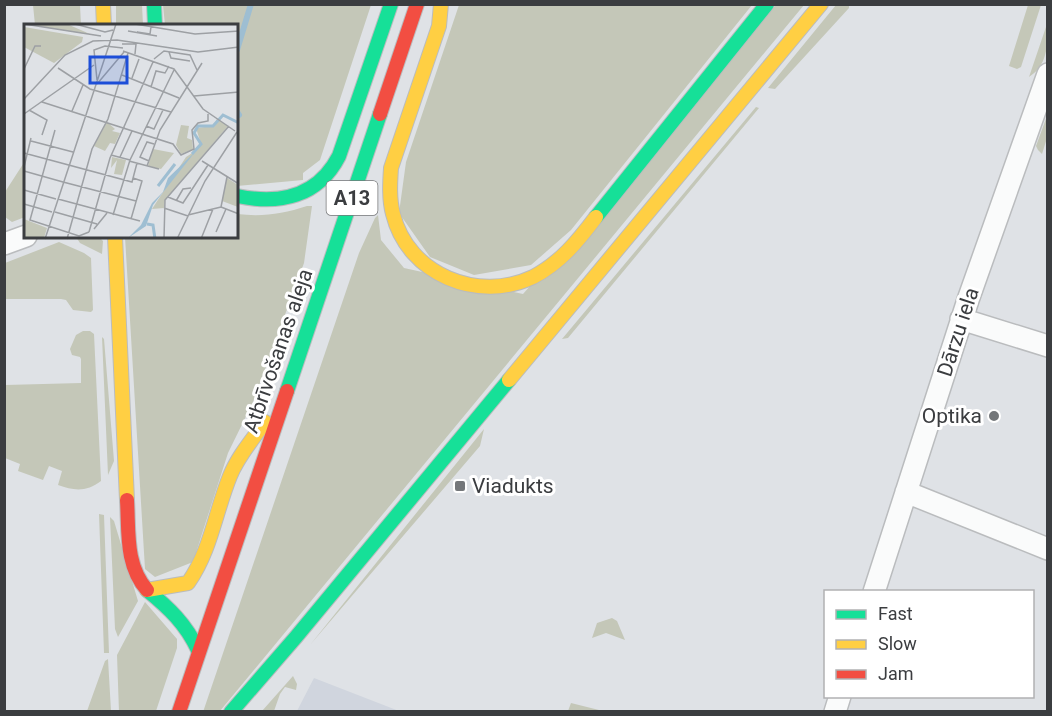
<svg xmlns="http://www.w3.org/2000/svg" width="1052" height="716" font-family="Roboto,sans-serif">
  <rect width="100%" height="100%" fill="#dfe2e6"/>
  <!-- built -->
  <path fill="#d0d5de" d="M314,678L399,711H297Z"/>
  <!-- green -->
  <path fill="#c4c7b8" d="M33,5H80L81,25H35Z
    M116,5H142L143,25H116Z
    M163,5H371L320,160L303,173V180L237,186V26L165,25Z
    M459,5H752L571,230L531,265L474,275L430,257L399,213L406,162Z
    M776,5H804L220,711L203,712L359,253L375,218L378,215L381,240L404,268L523,294Z
    M836,5H849V8L775,89L768,88Z
    M1028,5H1041L1021,67L1017,69L1009,66Z
    M1047,24C1048,44 1048,65 1029,77Z
    M756,107L759,108L568,338L562,339Z
    M1047,116V138L1042,154L1038,150L1036,146Z
    M25,161V217L12,222L5,217V192Z
    M307,206H312L304,263L253,402L228,453L193,562L155,577L145,569L125,237H237V214C262,217 283,214 307,206Z
    M76,237H99L103,241L102,254L80,243Z
    M59,242L84,253L91,258L93,310L91,312L73,310L66,300L61,299H5V263Z
    M83,331H90L94,334L101,481C87,492 74,491 58,485L62,471L49,466L43,480L18,471L20,464L5,458V385L81,383V359L80,357L72,355L70,349L76,335Z
    M102,337L104,339L114,461L108,475Z
    M484,429L480,446L310,645Z
    M99,514L104,515L109,653H104Z
    M110,517L114,521L138,601L118,637L115,629Z
    M145,602L177,639V648L156,711L119,712L117,655Z
    M612,618L617,621L625,640L606,633L592,638L597,623Z
    M108,659L111,711H87L105,661Z
    M293,676L297,684L296,690L285,687L280,694L274,711H262Z
    M571,703L603,711H568Z"/>
  <g fill="none" stroke-linecap="round" stroke-linejoin="round">
    <!-- stream -->
    <path stroke="#9ebed2" stroke-width="6" d="M237,50L251,4
      M237,112L239,115"/>
    <defs>
      <path id="street" d="M4,244L26,236
        M961,319L1048,346
        M906,492L1048,549
        M874,592L968,300L1048,74
        M835,712L840,696"/>
      <path id="fast" d="M154,4L155,26
        M237,196C280,205 318,197 339,156L391,4
        M596,217L767,4
        M287,391L380,114
        M147,590C169,608 186,624 198,650
        M231,712L296,637L509,380"/>
      <path id="slow" d="M103,4L104,26
        M441,4L439,26L391,168C390,183 389,199 393,214C408,275 478,303 533,277C560,263 578,241 596,217
        M115,237L127,500
        M509,380L821,4
        M147,590L188,583C211,550 215,513 230,476C238,456 253,439 265,422"/>
      <path id="jam" d="M380,114L417,4
        M127,500C129,532 125,565 147,590
        M179,712L287,391"/>
    </defs>
    <!-- street casing -->
    <use href="#street" stroke="#babcbe" stroke-width="24"/>
    <!-- fast casing -->
    <use href="#fast" stroke="#babcbe" stroke-width="16"/>
    <!-- slow casing -->
    <use href="#slow" stroke="#babcbe" stroke-width="16"/>
    <!-- jam casing -->
    <use href="#jam" stroke="#babcbe" stroke-width="16"/>
    <!-- street -->
    <use href="#street" stroke="#fafbfb" stroke-width="21"/>
    <!-- fast -->
    <use href="#fast" stroke="#16e098" stroke-width="14"/>
    <!-- slow -->
    <use href="#slow" stroke="#ffcf43" stroke-width="14"/>
    <!-- jam -->
    <use href="#jam" stroke="#f24e42" stroke-width="14"/>
  </g>
  <!-- markers -->
  <g fill="#74777a" stroke="#fff" stroke-width="2">
    <circle cx="994" cy="416" r="6"/>
    <rect x="454" y="480" width="12" height="12" rx="3"/>
  </g>
  <g text-anchor="middle" dominant-baseline="central" stroke-width="6" stroke-linejoin="round" paint-order="stroke">
    <!-- shield labels -->
    <rect fill="#fff" stroke="#767779" stroke-width="1.5" x="326.5" y="181" width="51" height="34" rx="4.5"/>
    <g font-size="20" font-weight="bold" fill="#3b3d40">
      <text x="352" y="198">A13</text>
    </g>
    <!-- street labels -->
    <g font-size="21" fill="#3b3d40" stroke="#fff">
      <text transform="translate(958 332) rotate(-72)">Dārzu iela</text>
      <text transform="translate(278 351) rotate(-71)">Atbrīvošanas aleja</text>
    </g>
    <!-- poi labels -->
    <g font-size="21" fill="#3b3d40" stroke="#fff" text-anchor="end">
      <text x="982" y="416">Optika</text>
      <text x="472" y="486" text-anchor="start">Viadukts</text>
    </g>
  </g>
  <!-- overview -->
  <g transform="translate(24 24)">
    <rect width="214" height="214" fill="#dfe2e6"/>
    <path d="M2,0H43L66,10L56,9ZM0,3L59,13L58,18L30,39L0,23ZM193,95L204,102L141,176L140,184L128,185L162,133L173,126L177,120L172,104L189,102ZM83,98L91,105L88,107L96,109L91,120L86,119L81,127L70,122ZM157,101L165,102L163,114L168,116L169,125L157,130L152,121ZM129,125L150,129L137,145L124,142ZM88,133L102,136L98,151L90,150L93,136L87,144ZM203,154L214,161V183L198,177ZM0,195L23,204L20,214L1,213Z" fill="#c4c7b8"/>
    <path d="M171,128L129,181L122,202L104,214L117,201L128,179L139,168L144,154Z" fill="#9ebed2"/>
    <path fill="none" stroke="#9ebed2" stroke-width="3" d="M168,130L177,120L170,109L174,102H189L199,91L215,99M134,162L151,140M123,200L129,201L131,215"/>
    <path fill="none" stroke="#9da0a4" stroke-width="1.5" d="M0,0L77,12M51,0L81,8L89,6M111,0L171,10L215,7M104,7L133,12M113,8L126,10L127,3M98,20H112L111,30M99,27L150,45L179,85L211,107M145,28L147,34L166,37M130,35L140,27L166,31L173,46M34,44L66,65L147,88M0,45L11,22H17M98,51L155,74M108,54L115,35M73,56L70,26L81,22L99,24M73,60L100,28M127,63L132,47L141,49L145,42M170,72L215,68M0,75L41,31L69,17L93,16L174,28L215,23M18,78L149,120L157,131L170,125L168,106L174,99L184,97V90M5,86L23,96L18,111M48,87L59,61M0,90L70,41M122,102L130,105L139,86M31,106L6,196L55,212L65,208M7,117L49,128M0,129L108,158L113,139M87,131L106,136M96,133L108,107M105,137L135,145M125,137L116,133L123,118L130,120M178,137L215,160M123,142L136,106L178,39M0,143L7,114M0,147L39,158M39,158L112,177M0,166L32,175M144,173L159,179L184,141M34,175L116,197M152,177L159,165L167,164M0,180L28,188M197,183L203,153M197,183L215,190M140,184L164,192M31,188L73,200M89,191L106,136L150,46M164,191L197,183M107,195L118,157L109,154M70,205L83,189M65,208L86,134L129,38M192,208L202,185M21,215L92,0M43,215L68,125L84,95L104,29M140,215L141,176L205,102M153,215L181,157L213,108M177,215L189,185"/>
    <path fill="#1d4ed8" fill-opacity="0.15" stroke="#1d4ed8" stroke-width="3" d="M66,33H103V59H66Z"/>
    <rect width="214" height="214" fill="none" stroke="#3b3d40" stroke-width="3"/>
  </g>
  <!-- border -->
  <rect width="1052" height="716" fill="none" stroke="#3b3d40" stroke-width="12"/>
  <!-- legend -->
  <rect x="824" y="590" width="210" height="108" fill="#ffffff" stroke="#b1b1b3" stroke-width="1.5"/>
  <rect x="836" y="610" width="30" height="9" fill="#16e098" stroke="#b1b1b3" stroke-width="1.5"/>
  <text x="878" y="620" font-size="18" fill="#3b3d40">Fast</text>
  <rect x="836" y="640" width="30" height="9" fill="#ffcf43" stroke="#b1b1b3" stroke-width="1.5"/>
  <text x="878" y="650" font-size="18" fill="#3b3d40">Slow</text>
  <rect x="836" y="670" width="30" height="9" fill="#f24e42" stroke="#b1b1b3" stroke-width="1.5"/>
  <text x="878" y="680" font-size="18" fill="#3b3d40">Jam</text>
</svg>
